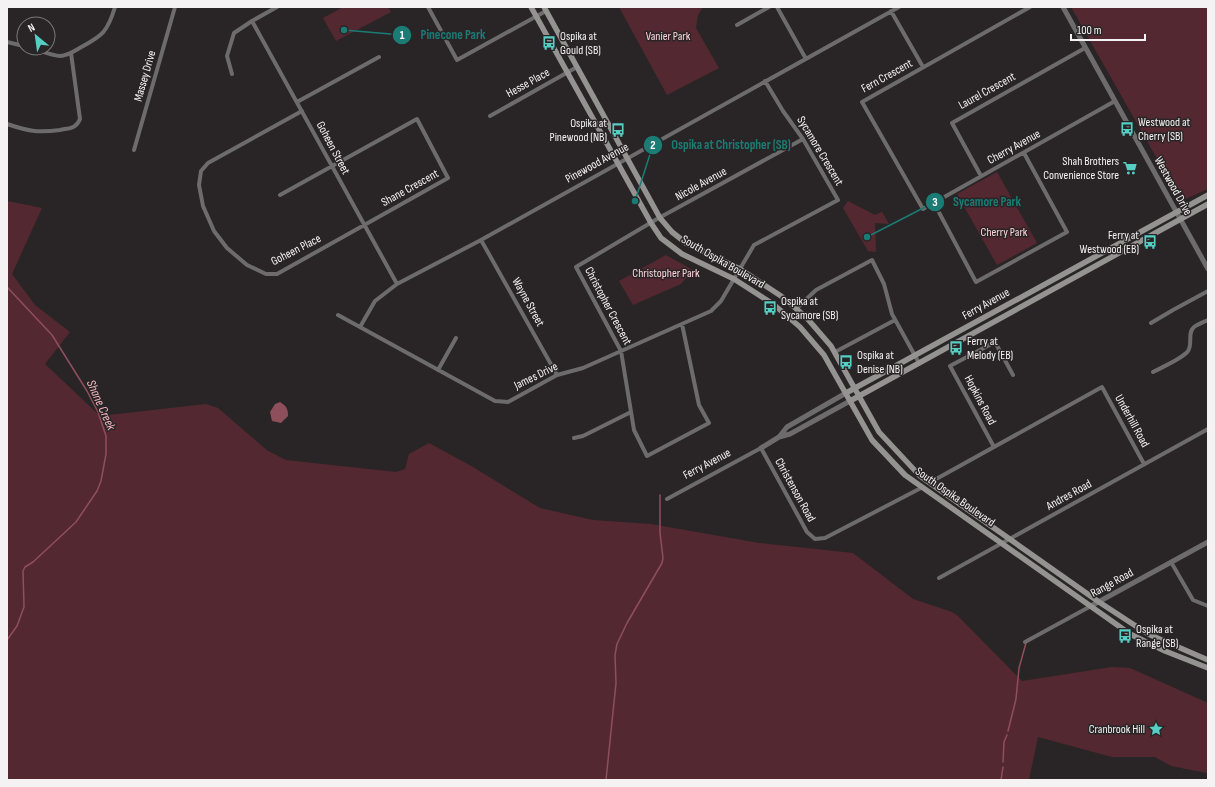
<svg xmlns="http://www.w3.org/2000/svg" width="1215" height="787" font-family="'Sofia Sans Condensed',sans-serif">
  <rect width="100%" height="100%" fill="#292526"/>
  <!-- green -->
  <path fill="#542831" d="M343,7H388L391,12L336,41L323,18Z
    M619,7H703L698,15L696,28L719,68L667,95Z
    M1071,7H1208V189L1181,201Z
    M997,172L1037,243L997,265L957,194Z
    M7,201L42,208L12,274L35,305L70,332L45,364L100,416L206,404L218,408L268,451L286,460L396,472L405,469L409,454L429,443L473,467L540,508L593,520L651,524L759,543L853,553L913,599L952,612L958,616L1022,681L1112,667L1130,668L1208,703V776L1207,773L1171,766L1155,757H1112L1038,737L1029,780H7Z
    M848,201L875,215L882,212L889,224L875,223L876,252L868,251L843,208Z
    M666,255L693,270L681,284L633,305L619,281Z"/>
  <!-- water -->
  <path fill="#8e4f5c" d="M280,402C286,406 288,408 288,416L281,423L272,421L270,412L275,404Z"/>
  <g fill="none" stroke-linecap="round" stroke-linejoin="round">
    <!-- stream -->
    <path stroke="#8e4f5c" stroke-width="1.5" d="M7,287L52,335L87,391L98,412L106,436V454L101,481L97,491L76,522L33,562L25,567L23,571L24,607L17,626L7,640
      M1008,731L1016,699L1019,668L1026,643
      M1003,762L1004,742L1007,735
      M606,780L616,683L615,655L617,644L627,623L662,563L663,558L660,533V495
      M1001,780L1003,767"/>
    <!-- minor -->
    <path stroke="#6d6b6b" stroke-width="4" d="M428,7L457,60L546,11
      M777,7L806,59
      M1030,7L862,102L923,209L1115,101
      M891,11L923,67
      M252,21L397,284
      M737,25L769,7
      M7,42L24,46
      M30,48C39,50 52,56 60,56C66,56 73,52 78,49C101,36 107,34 115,7
      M232,74L227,56L234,33L252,21L277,7
      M297,102L379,57
      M490,116L577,67
      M7,124C28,131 37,133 60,130C69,128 76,129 80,119L71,53
      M134,150L175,7
      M981,176L952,123L1085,48
      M280,195L417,119L448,178L277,274H266L247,265L227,248L214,231L203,206L199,185L201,171L208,163L302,111
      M934,203L976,282L1067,232L1024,153
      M481,240L557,375
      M796,309L816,290L872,260L884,284L892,314L919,363
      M338,315L495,401L508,402L557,375L583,368L711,311L721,301L754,245L838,200L803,139L783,111L765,81
      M1151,323L1173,310L1208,291
      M682,324L699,405L709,423L647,456L634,430L621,351L576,267L657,219L803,139
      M360,327L375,301L397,284L481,240L899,7
      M835,352L895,320
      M438,370L456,338
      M1153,372C1162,367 1182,359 1188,351C1193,344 1187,333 1194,327C1198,324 1204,322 1208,320
      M574,438L583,436L631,412
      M994,447L950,366L995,342L1013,375
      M929,483L1102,387L1144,464
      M667,499L761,448L807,532L815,539L825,538L921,488
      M1171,562L1193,600L1208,606
      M939,578L1208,429
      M1025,642L1091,606"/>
    <!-- tertiary -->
    <path stroke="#6d6b6b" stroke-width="5" d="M1063,7L1208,269
      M779,437L787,427L846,393
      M761,448L779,437L790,434L850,401
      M1091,606L1208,542"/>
    <!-- secondary -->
    <path stroke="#959292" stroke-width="5.5" d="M531,7L651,223L661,238L682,254L734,279L773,304L800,327L824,355L872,440L905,475L1130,634L1165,651L1208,668
      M544,7L660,218L672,232L686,243L740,269L781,296L806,317L831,346L879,432L920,476L1099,602L1148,634L1208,660
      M846,393L1208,195
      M850,401L1208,204"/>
  </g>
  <!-- icons -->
  <defs>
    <symbol id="bus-bare" viewBox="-9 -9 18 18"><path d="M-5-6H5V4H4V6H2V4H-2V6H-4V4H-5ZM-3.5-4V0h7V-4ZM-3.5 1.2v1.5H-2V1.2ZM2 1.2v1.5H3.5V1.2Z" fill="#55cec4" stroke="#292526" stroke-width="2.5" paint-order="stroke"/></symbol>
    <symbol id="supermarket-bare" viewBox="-9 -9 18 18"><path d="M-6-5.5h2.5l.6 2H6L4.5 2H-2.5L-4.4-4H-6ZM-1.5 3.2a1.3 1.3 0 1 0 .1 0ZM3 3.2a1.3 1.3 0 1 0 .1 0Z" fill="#55cec4" stroke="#292526" stroke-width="2.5" paint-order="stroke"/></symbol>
    <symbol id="sight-bare" viewBox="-9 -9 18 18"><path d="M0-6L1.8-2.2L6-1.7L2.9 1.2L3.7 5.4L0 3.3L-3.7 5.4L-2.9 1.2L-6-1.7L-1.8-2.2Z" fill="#55cec4" stroke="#292526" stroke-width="2.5" paint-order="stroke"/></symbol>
  </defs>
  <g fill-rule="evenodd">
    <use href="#bus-bare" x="539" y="33" width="20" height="20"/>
    <use href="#bus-bare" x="1117" y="119" width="20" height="20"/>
    <use href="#bus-bare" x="608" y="120" width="20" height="20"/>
    <use href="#supermarket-bare" x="1120" y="158" width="20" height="20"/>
    <use href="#bus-bare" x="1140" y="232" width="20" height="20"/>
    <use href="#bus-bare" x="760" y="298" width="20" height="20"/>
    <use href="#bus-bare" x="946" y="338" width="20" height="20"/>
    <use href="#bus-bare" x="836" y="352" width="20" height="20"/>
    <use href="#bus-bare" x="1115" y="626" width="20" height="20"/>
    <use href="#sight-bare" x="1146" y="719" width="20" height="20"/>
  </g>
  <g text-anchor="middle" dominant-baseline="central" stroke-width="3" stroke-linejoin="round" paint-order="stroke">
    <!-- poi labels -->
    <g font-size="12" fill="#f5f2f3" stroke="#292526" text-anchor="start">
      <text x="560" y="36">Ospika at<tspan x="560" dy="14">Gould (SB)</tspan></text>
      <text x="1138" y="122">Westwood at<tspan x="1138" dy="14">Cherry (SB)</tspan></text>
      <text x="607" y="123" text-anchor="end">Ospika at<tspan x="607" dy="14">Pinewood (NB)</tspan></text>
      <text x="1119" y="161" text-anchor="end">Shah Brothers<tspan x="1119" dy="14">Convenience Store</tspan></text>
      <text x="1139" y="235" text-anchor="end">Ferry at<tspan x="1139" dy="14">Westwood (EB)</tspan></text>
      <text x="781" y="301">Ospika at<tspan x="781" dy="14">Sycamore (SB)</tspan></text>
      <text x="967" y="341">Ferry at<tspan x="967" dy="14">Melody (EB)</tspan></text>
      <text x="857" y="355">Ospika at<tspan x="857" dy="14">Denise (NB)</tspan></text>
      <text x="1136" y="629">Ospika at<tspan x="1136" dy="14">Range (SB)</tspan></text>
      <text x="1145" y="729" text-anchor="end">Cranbrook Hill</text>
    </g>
    <!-- park labels -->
    <g font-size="12" fill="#ffd6dc" stroke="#292526">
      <text x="668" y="36">Vanier Park</text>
      <text x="1004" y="232">Cherry Park</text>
      <text x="666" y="273">Christopher Park</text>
    </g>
    <!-- street labels -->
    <g font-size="12" fill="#f5f2f3" stroke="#292526">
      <text transform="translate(145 76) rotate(-74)">Massey Drive</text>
      <text transform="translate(887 76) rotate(-29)">Fern Crescent</text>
      <text transform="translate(528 83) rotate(-29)">Hesse Place</text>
      <text transform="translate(987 91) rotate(-29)">Laurel Crescent</text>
      <text transform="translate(1014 147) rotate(-29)">Cherry Avenue</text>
      <text transform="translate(333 148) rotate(62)">Goheen Street</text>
      <text transform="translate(820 151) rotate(59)">Sycamore Crescent</text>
      <text transform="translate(597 163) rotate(-29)">Pinewood Avenue</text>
      <text transform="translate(701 184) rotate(-29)">Nicole Avenue</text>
      <text transform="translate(1173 186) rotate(61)">Westwood Drive</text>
      <text transform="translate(410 188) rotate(-29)">Shane Crescent</text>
      <text transform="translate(296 250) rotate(-27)">Goheen Place</text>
      <text transform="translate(723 262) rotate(30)">South Ospika Boulevard</text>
      <text transform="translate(528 302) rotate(61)">Wayne Street</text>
      <text transform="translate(986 304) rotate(-29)">Ferry Avenue</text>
      <text transform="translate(608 306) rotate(62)">Christopher Crescent</text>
      <text transform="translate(536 376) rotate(-26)">James Drive</text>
      <text transform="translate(980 400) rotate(62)">Hopkins Road</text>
      <text transform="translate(1132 421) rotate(61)">Underhill Road</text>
      <text transform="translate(707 464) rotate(-28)">Ferry Avenue</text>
      <text transform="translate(795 490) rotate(61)">Christenson Road</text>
      <text transform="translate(1069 495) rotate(-29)">Andres Road</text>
      <text transform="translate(955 497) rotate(35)">South Ospika Boulevard</text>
      <text transform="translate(1112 583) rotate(-29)">Range Road</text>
    </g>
    <!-- water labels -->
    <g font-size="13" font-style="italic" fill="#f5bac4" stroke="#292526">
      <text transform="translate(101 405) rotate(66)">Shane Creek</text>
    </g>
  </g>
  <!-- callouts -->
  <path fill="none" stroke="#1a7c75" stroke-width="1.5" d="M344 30L402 35M635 201L653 145M867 237L935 202"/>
  <g fill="#1a7c75" stroke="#292526" stroke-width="1.5">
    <circle cx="344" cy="30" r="4"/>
    <circle cx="635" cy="201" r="4"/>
    <circle cx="867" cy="237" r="4"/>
    <circle cx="402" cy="35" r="10"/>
    <circle cx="653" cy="145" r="10"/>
    <circle cx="935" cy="202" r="10"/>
  </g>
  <g font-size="12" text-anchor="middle" font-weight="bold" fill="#fff">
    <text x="402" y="39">1</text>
    <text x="653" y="149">2</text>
    <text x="935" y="206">3</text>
  </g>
  <g font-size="13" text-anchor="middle" font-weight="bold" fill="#1a7c75" stroke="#292526" stroke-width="3" stroke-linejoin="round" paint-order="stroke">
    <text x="453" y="39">Pinecone Park</text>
    <text x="731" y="149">Ospika at Christopher (SB)</text>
    <text x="987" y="206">Sycamore Park</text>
  </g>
  <!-- border -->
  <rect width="1215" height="787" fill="none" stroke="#f5f2f3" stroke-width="16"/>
  <!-- north arrow -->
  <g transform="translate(36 36) rotate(331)"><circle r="19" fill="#292526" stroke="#7b7778"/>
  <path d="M0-3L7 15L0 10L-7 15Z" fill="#55cec4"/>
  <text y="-6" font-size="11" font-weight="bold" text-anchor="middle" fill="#f5f2f3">N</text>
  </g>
  <!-- scale -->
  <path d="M1071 34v6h74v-6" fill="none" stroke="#f5f2f3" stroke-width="2"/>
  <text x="1077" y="34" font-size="12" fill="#f5f2f3" stroke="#292526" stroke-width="3" paint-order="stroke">100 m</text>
</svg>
